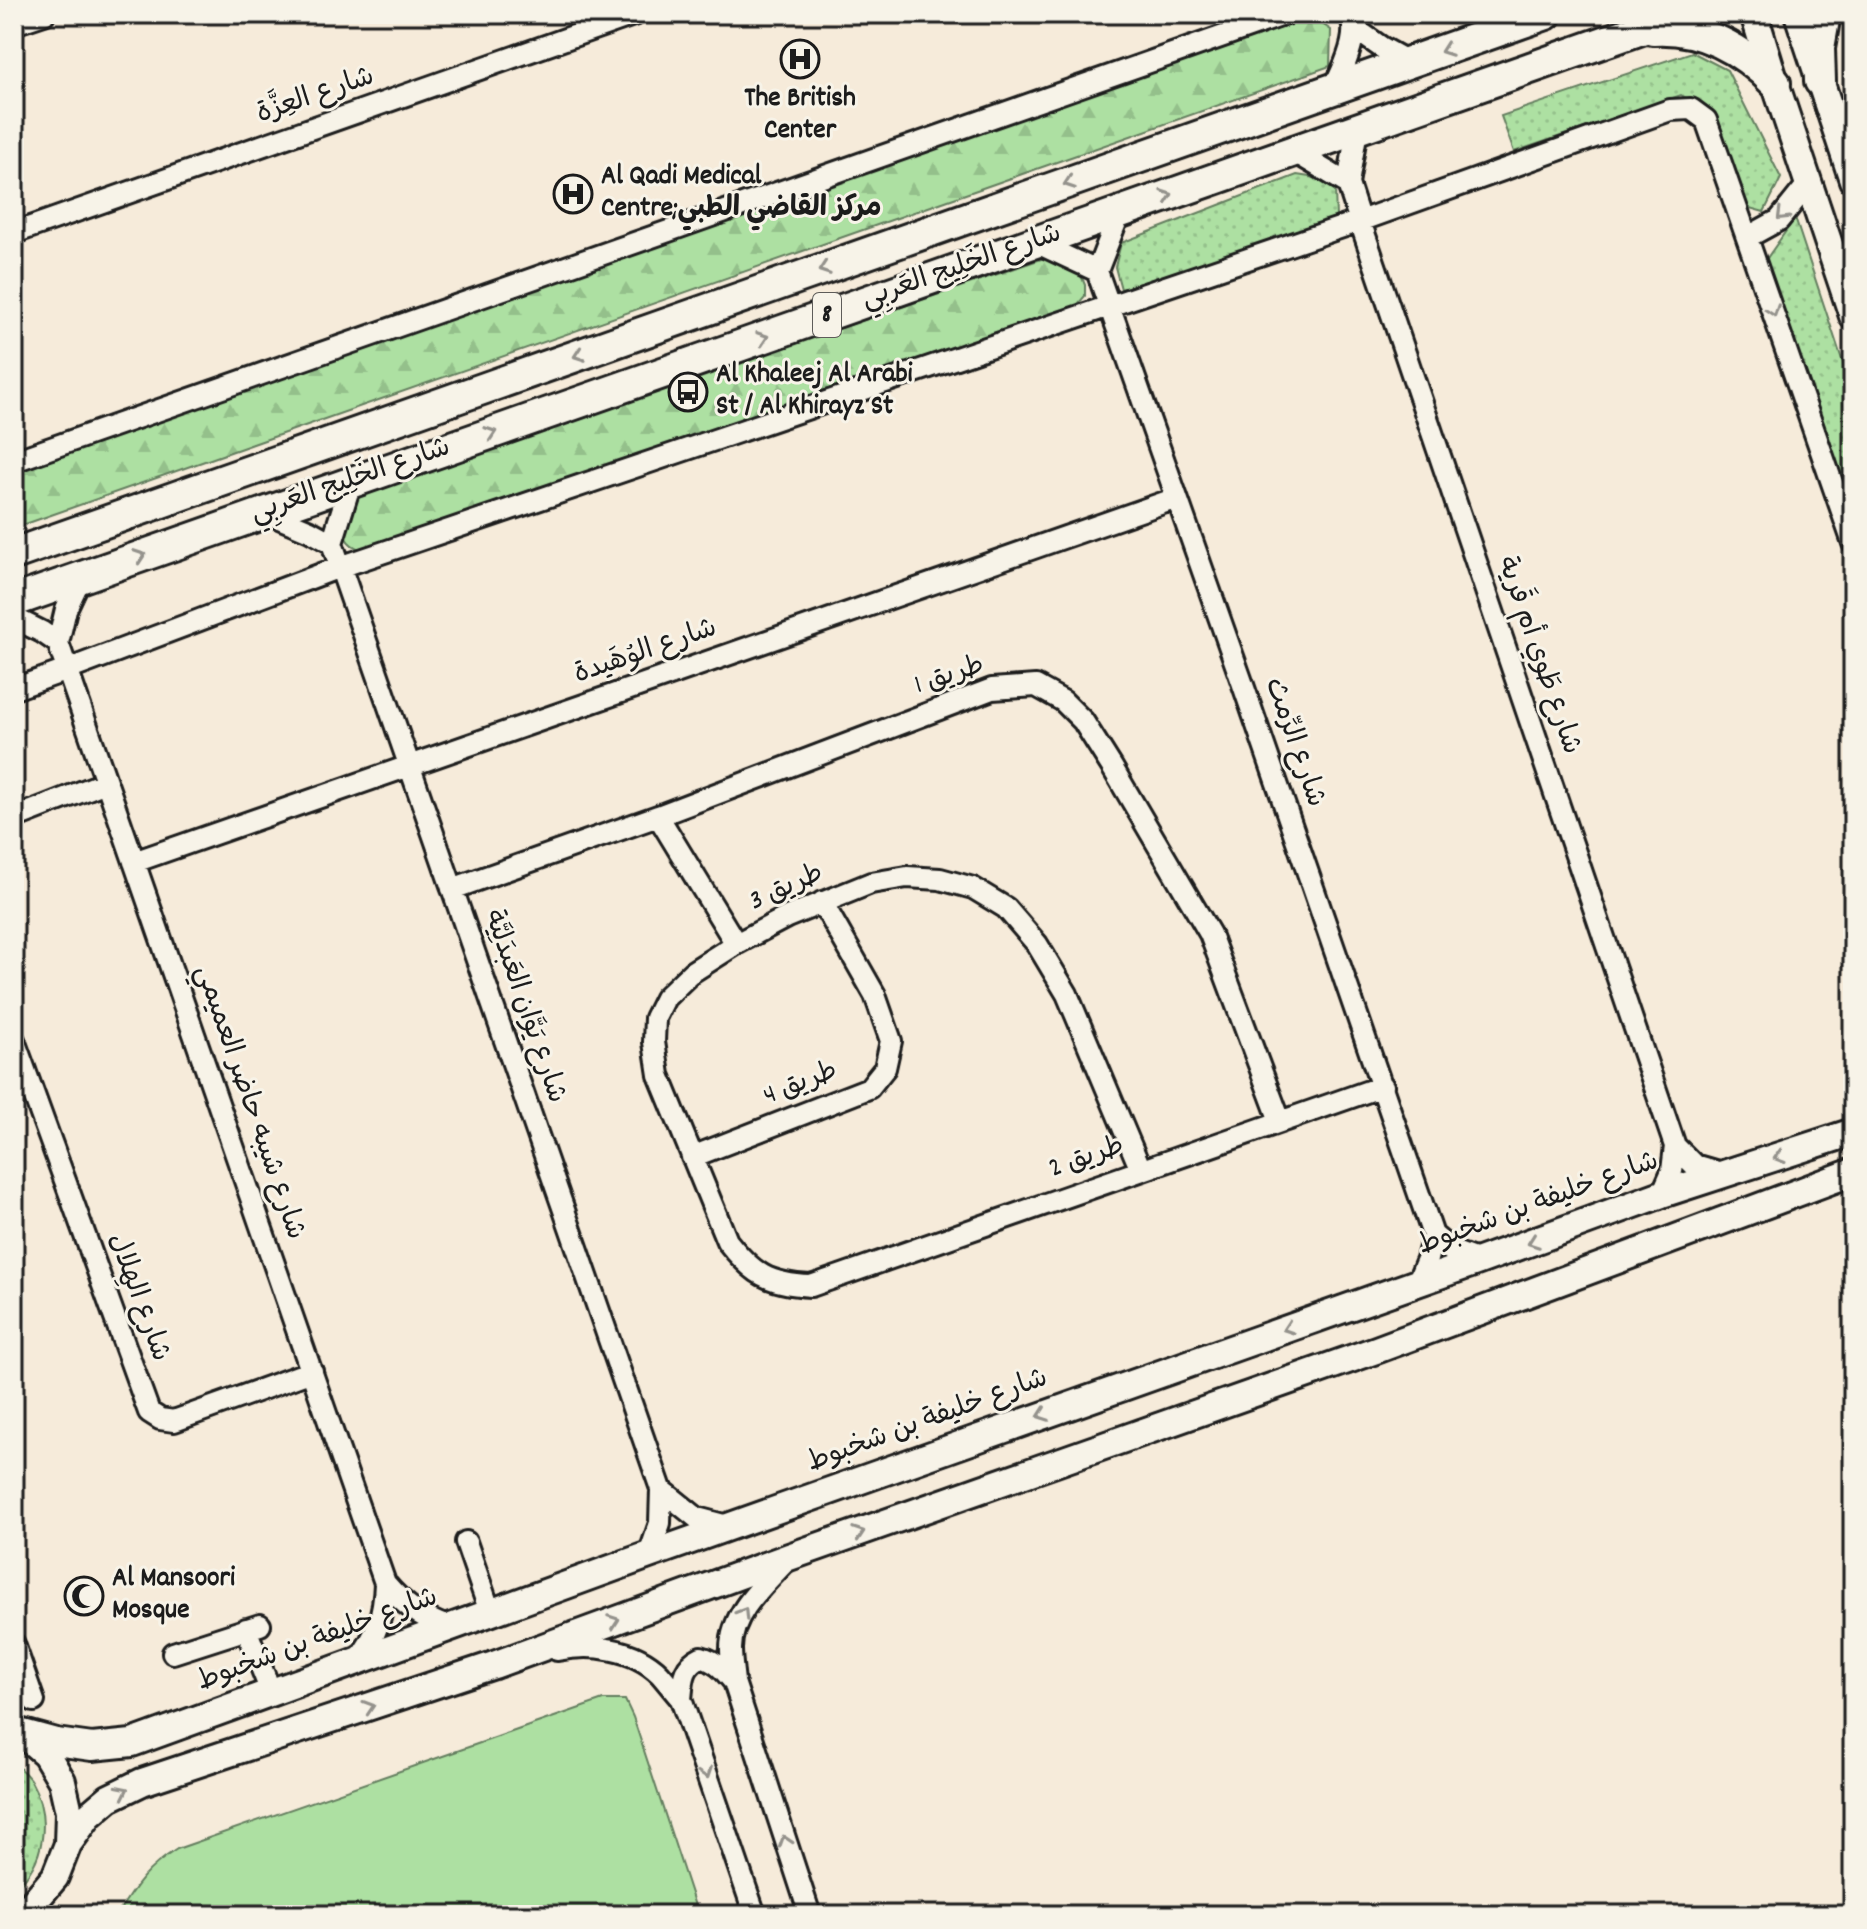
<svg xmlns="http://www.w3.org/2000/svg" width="1867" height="1929" font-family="Dekko,'Playpen Sans Arabic',sans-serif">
  <defs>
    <pattern id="grass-dots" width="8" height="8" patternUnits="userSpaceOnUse" patternTransform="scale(2)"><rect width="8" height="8" fill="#ade0a2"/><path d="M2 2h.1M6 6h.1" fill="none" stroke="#94c08b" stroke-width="1.8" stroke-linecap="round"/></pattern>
    <pattern id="forest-firs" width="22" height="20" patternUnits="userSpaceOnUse" patternTransform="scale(2)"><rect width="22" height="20" fill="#ade0a2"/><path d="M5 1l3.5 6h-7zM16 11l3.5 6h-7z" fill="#94c08b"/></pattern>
  </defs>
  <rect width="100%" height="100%" fill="#f6ebda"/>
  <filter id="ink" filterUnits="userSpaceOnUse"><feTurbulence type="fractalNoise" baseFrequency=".0125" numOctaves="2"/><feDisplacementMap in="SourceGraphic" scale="16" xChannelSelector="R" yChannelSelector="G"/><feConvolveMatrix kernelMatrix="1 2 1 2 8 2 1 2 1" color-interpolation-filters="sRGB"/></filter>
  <g filter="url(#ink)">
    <!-- grass -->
    <path fill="url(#grass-dots)" stroke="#647e5f" stroke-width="2" d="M1692,52L1727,70L1781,178L1764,212L1746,207L1708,109L1681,95L1514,152L1501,116Z
      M1297,175L1322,179L1335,189L1336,218L1308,231L1121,289L1115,267L1121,243Z
      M1795,218L1853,393V515L1765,261Z
      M14,1763C20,1769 27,1774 31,1781C51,1816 46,1863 14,1889Z"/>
    <!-- forest -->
    <path fill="url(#forest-firs)" stroke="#647e5f" stroke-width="2" d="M1284,14H1307L1331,30L1330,66L14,528V465Z
      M1044,258L1076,263L1085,285V296L1073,310L374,552C330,547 343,518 362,493Z"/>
    <!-- pitch -->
    <path fill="#ade0a2" stroke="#647e5f" stroke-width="2" d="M603,1700H625L633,1717L698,1915H117C135,1885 147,1868 177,1849Z"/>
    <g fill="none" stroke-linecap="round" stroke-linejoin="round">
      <defs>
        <path id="minor" d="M14,24L44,14
          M1354,28L1381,47L1410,63
          M1333,90C1341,74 1355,44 1353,27C1353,22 1351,18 1349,14
          M1357,129L1348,184L1360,221L1675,1146L1672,1171L1662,1194
          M1293,151L1348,184
          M1120,212L1097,271L1109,305L1242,682L1433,1235L1452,1251L1479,1261
          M14,233L636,14
          M1748,237L1779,220L1808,184
          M1035,242L1097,271
          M14,461L1286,14
          M351,482L332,543L661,1489L660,1523L649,1555
          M265,512L310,531L332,543
          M81,577L66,609L58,643L385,1583C384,1613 377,1637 357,1661
          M14,618L42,632L58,643
          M14,689L67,670L340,567L1360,221L1670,110L1691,109L1706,120L1853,543
          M658,816L736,944
          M14,818L106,782
          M134,862L1177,498
          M452,889L658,816L992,689L1036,686L1063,701L1083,721L1112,767L1210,934L1280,1121
          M14,1040L149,1412L160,1419L174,1421L312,1371
          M1675,1146L1694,1165L1725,1174
          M692,1157L869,1088L885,1068L891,1041L875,995L822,902
          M1141,1170L1067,994L1037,944L1006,908L973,888L940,879L907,877L871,883L787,917L736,944L692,972L665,998L655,1018L654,1042L659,1075L727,1241C753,1274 768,1284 811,1286L1383,1086
          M1417,1283L1427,1259L1433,1235
          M661,1489L697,1518L731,1527
          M466,1542L490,1612
          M788,1559C765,1584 731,1612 731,1649C731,1660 733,1671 734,1682L810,1915
          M385,1583C403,1604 421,1618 448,1627
          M246,1629L271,1692
          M14,1644L34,1701
          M557,1650C591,1643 634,1648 660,1674C667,1682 674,1691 681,1699L755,1915
          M173,1653L260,1625
          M681,1699C683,1681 682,1666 701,1657C716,1661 724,1670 734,1682"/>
        <path id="major" d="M1754,14L1775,83L1853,316
          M1798,14L1853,180
          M23,1733L56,1742L92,1747L132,1743L649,1555L1479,1261L1662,1194L1853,1132
          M68,1844L89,1815L109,1798L142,1782L494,1665L789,1557L1376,1350L1853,1172
          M14,1914L32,1904L55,1877L68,1844L69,1812L62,1781L46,1754L24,1735"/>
        <path id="highway" d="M1653,29C1701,26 1743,49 1775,83
          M1820,81L1819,48L1825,14
          M14,554L1546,14
          M14,601L1684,14"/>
      </defs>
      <!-- minor casing -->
      <use href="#minor" stroke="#1c1c1c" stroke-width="26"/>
      <!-- major casing -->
      <use href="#major" stroke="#1c1c1c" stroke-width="32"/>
      <!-- highway casing -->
      <use href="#highway" stroke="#1c1c1c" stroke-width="36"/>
      <!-- minor -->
      <use href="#minor" stroke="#f7f3e8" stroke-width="20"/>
      <!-- major -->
      <use href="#major" stroke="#f7f3e8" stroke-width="26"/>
      <!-- highway -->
      <use href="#highway" stroke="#f7f3e8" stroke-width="30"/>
    </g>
    <!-- one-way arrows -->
    <defs><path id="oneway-chevron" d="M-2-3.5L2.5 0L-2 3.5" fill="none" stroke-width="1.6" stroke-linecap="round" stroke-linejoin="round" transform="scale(2)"/></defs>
    <g stroke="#94928c">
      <use href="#oneway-chevron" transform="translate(1446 50) rotate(160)"/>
      <use href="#oneway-chevron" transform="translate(1069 183) rotate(161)"/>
      <use href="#oneway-chevron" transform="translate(1167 196) rotate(-19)"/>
      <use href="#oneway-chevron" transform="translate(1782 215) rotate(135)"/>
      <use href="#oneway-chevron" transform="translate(824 269) rotate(161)"/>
      <use href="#oneway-chevron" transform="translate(1773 311) rotate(71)"/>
      <use href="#oneway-chevron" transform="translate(763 338) rotate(-19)"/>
      <use href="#oneway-chevron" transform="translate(579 355) rotate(161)"/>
      <use href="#oneway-chevron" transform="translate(491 433) rotate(-19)"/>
      <use href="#oneway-chevron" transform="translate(140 556) rotate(-19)"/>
      <use href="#oneway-chevron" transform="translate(1779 1157) rotate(162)"/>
      <use href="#oneway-chevron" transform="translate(1533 1242) rotate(160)"/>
      <use href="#oneway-chevron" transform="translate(1288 1328) rotate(161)"/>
      <use href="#oneway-chevron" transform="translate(1043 1415) rotate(160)"/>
      <use href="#oneway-chevron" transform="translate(859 1533) rotate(-19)"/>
      <use href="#oneway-chevron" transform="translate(743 1613) rotate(-58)"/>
      <use href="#oneway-chevron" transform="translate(614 1621) rotate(-20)"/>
      <use href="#oneway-chevron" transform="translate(369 1707) rotate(-18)"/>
      <use href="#oneway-chevron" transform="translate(706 1773) rotate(71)"/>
      <use href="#oneway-chevron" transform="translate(123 1791) rotate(-26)"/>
      <use href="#oneway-chevron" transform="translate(785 1841) rotate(-108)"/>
    </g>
  </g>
  <!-- icons -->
  <defs>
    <symbol id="hospital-ring" viewBox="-11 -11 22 22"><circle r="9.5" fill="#f7f3e8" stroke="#1c1c1c" stroke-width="1.5"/><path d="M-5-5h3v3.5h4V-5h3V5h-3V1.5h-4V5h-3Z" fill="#1c1c1c"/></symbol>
    <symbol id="bus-ring" viewBox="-11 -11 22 22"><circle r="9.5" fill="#f7f3e8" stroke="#1c1c1c" stroke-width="1.5"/><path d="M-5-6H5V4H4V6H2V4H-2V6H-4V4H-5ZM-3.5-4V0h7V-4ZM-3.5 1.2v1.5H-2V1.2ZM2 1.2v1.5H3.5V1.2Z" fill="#1c1c1c"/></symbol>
    <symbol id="mosque-ring" viewBox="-11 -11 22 22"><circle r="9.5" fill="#f7f3e8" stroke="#1c1c1c" stroke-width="1.5"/><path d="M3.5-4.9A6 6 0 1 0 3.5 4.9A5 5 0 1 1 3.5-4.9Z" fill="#1c1c1c"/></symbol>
  </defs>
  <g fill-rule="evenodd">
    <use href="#hospital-ring" x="778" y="37" width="44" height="44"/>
    <use href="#hospital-ring" x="551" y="172" width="44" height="44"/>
    <use href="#bus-ring" x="666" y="370" width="44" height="44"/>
    <use href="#mosque-ring" x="62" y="1574" width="44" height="44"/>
  </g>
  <g text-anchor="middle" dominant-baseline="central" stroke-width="6" stroke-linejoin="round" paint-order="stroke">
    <!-- shield labels -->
    <rect fill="#f7f3e8" stroke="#5e5c59" stroke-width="2" x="813" y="293" width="28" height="44" rx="6"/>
    <g font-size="26" font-weight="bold" fill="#1c1c1c">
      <text x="827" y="315">8</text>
    </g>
    <!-- street labels -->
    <g font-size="28" fill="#1c1c1c" stroke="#f7f3e8">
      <text transform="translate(316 97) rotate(-19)">شارع العِزَّة</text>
      <text transform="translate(962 268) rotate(-19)">شارع الخَلِيج العَربِي</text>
      <text transform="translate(351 482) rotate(-19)">شارع الخَلِيج العَربِي</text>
      <text transform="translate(646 653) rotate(-19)">شارع الوُهَيدة</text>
      <text transform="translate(1537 656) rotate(71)">شارع طَوي أم قَرية</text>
      <text transform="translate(950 677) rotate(-18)">طريق 1</text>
      <text transform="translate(1293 743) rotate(71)">شارع الرِّمث</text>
      <text transform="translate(787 889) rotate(-24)">طريق 3</text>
      <text transform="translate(523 1007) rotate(71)">شارع يَوَّان العَبدَلِيَّة</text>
      <text transform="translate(801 1085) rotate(-21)">طريق 4</text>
      <text transform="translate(248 1103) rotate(71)">شارع شيبه حاضر العميمي</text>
      <text transform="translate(1087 1159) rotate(-19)">طريق 2</text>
      <text transform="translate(1539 1205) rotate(-20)">شارع خليفة بن شخبوط</text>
      <text transform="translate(137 1298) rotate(70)">شارع الهِلال</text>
      <text transform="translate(928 1422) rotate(-20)">شارع خليفة بن شخبوط</text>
      <text transform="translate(318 1641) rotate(-20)">شارع خليفة بن شخبوط</text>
    </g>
    <!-- poi labels -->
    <g font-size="28" font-weight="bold" fill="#1c1c1c" stroke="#f7f3e8" text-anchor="start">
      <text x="800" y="100" text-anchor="middle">The British<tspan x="800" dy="32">Center</tspan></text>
      <text x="601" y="178">Al Qadi Medical<tspan x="601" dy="32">Centre;مركز القاضي الطبي</tspan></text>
      <text x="716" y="376">Al Khaleej Al Arabi<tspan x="716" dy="32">St / Al Khirayz St</tspan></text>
      <text x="112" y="1580">Al Mansoori<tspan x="112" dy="32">Mosque</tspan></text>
    </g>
  </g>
  <!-- margin -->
  <rect width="1867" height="1929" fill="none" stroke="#f7f3e8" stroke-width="48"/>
  <rect x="24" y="24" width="1819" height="1881" fill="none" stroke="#1c1c1c" stroke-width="3" filter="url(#ink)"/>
</svg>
